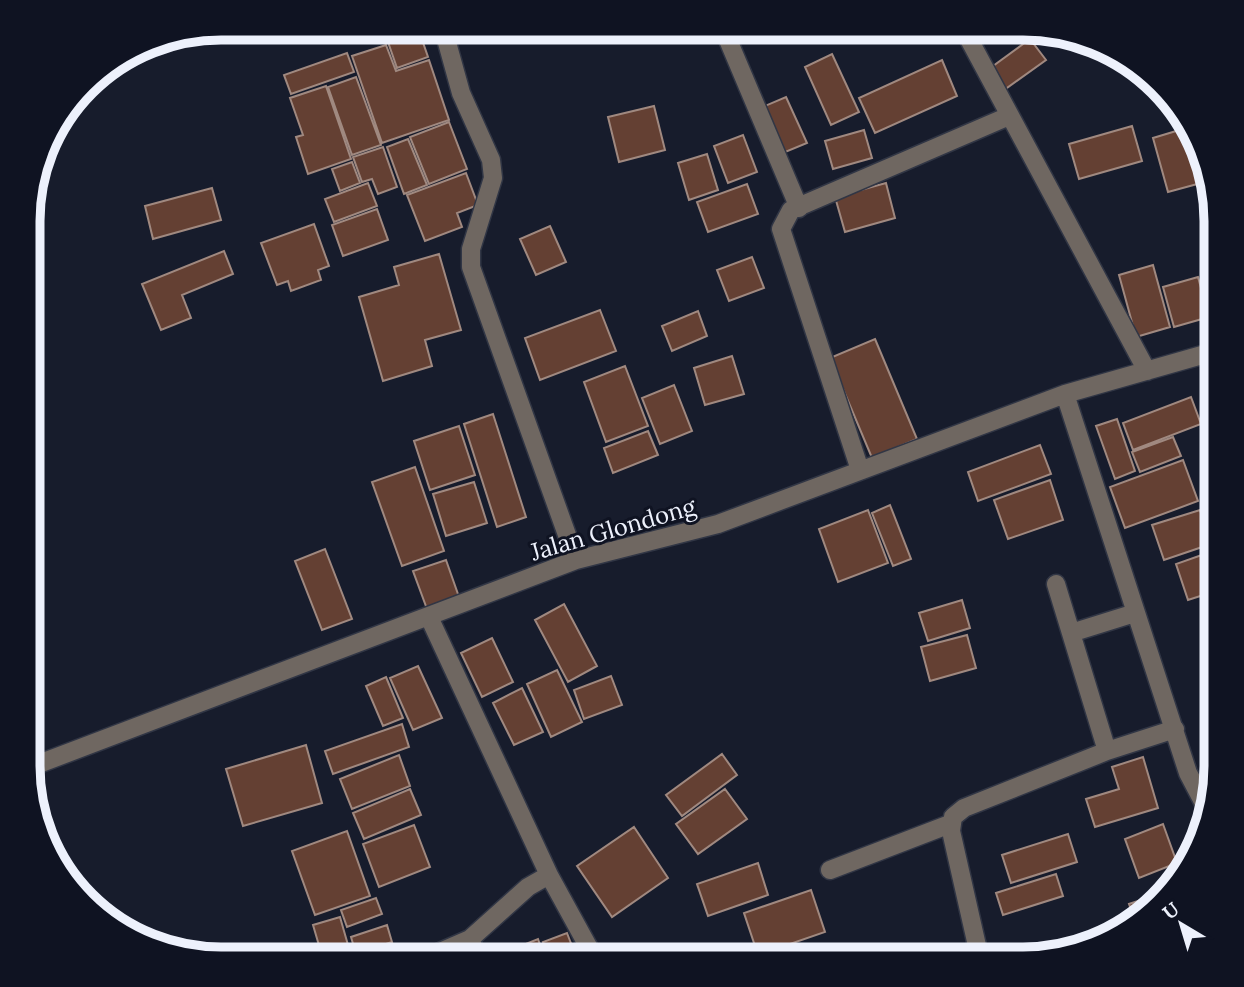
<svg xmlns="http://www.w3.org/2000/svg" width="1244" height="987" font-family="Lora,serif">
  <rect width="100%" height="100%" fill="#171c2c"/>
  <!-- building -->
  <path fill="#644033" stroke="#a08980" stroke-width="2" d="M598,28H633L634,33L602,42Z
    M419,31L428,57L397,68L388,42Z
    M1030,39L1046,60L1004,90L989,69Z
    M386,45L396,71L429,60L449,120L382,143L352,56Z
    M347,53L354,72L291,94L284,75Z
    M832,54L859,112L831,125L805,67Z
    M942,60L957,96L875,133L859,98Z
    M356,77L381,145L352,155L328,87Z
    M326,86L351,159L308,174L296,137L303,135L290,98Z
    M786,97L807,143L778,155L758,109Z
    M654,106L665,150L619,162L608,117Z
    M449,122L467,169L429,184L410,137Z
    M1132,126L1142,161L1079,179L1069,144Z
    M1186,128L1201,183L1168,192L1153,138Z
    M864,130L872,158L833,169L825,141Z
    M743,135L757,172L728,183L714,146Z
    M408,139L427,185L404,194L387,147Z
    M383,147L397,187L378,194L372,179L362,182L353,157Z
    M707,154L718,190L689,200L678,163Z
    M352,162L360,183L340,191L332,169Z
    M466,173L478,205L457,213L462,227L425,241L407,195Z
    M368,183L377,206L334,222L325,199Z
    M886,183L895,218L845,232L835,197Z
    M747,184L758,214L708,232L697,202Z
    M212,188L221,220L153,239L145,206Z
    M377,209L388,240L343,256L332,225Z
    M314,224L329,266L318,270L321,280L291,291L288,281L277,285L261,243Z
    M550,226L566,262L536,275L520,239Z
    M224,251L233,274L182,295L191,318L161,330L142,284Z
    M439,254L461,330L425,340L432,366L383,381L359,297L399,285L394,267Z
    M752,257L764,288L729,301L717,270Z
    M1153,265L1170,327L1136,337L1119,275Z
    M1198,277L1209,317L1174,327L1163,287Z
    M600,310L616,351L540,380L525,338Z
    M698,311L707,336L672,351L662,326Z
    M875,339L917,439L872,458L830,358Z
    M732,356L744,394L705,405L694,368Z
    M625,366L648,426L606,442L584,382Z
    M674,385L692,431L660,444L642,398Z
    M1191,397L1201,424L1133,450L1123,423Z
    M493,414L526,517L497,527L464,424Z
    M1117,419L1135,471L1115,479L1096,426Z
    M459,426L475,475L430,490L414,441Z
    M648,431L658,455L613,473L604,448Z
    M1173,437L1181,456L1140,472L1132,452Z
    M1040,445L1051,474L978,501L968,472Z
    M1183,460L1198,501L1125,528L1110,487Z
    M415,467L444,551L402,566L372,482Z
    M1050,480L1063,520L1008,539L994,500Z
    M474,482L487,523L446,536L433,494Z
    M890,505L911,559L893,566L872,513Z
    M868,510L888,563L838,582L819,529Z
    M1200,510L1211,544L1164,560L1152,525Z
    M325,549L352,619L322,630L295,561Z
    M1216,550V591L1188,600L1176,564Z
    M446,560L459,597L427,609L413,571Z
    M962,600L970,628L928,641L919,613Z
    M564,604L597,666L568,682L535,620Z
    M967,635L976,668L930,681L921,647Z
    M492,638L513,682L482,697L461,653Z
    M418,666L442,718L413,730L390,678Z
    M557,670L582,722L551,737L527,684Z
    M611,676L622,705L584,719L574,690Z
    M386,677L403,718L383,726L366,686Z
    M522,688L543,732L514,745L493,703Z
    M402,724L409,747L333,774L325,751Z
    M306,745L322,803L243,826L226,769Z
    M722,754L737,775L682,816L666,795Z
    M399,755L410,786L352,809L340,779Z
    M1143,757L1158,808L1095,827L1086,799L1119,789L1112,767Z
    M410,789L421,815L364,839L353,813Z
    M725,789L747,819L698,854L676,824Z
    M1163,824L1177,863L1139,878L1125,839Z
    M414,825L430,867L379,887L363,844Z
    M634,827L668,878L612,917L577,866Z
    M347,831L370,896L315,915L292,851Z
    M1068,834L1077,862L1011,883L1002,855Z
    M758,863L768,895L708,916L697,884Z
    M1056,874L1063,896L1003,915L996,893Z
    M811,890L825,932L758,955L744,913Z
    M1169,891L1168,893L1134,918L1129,904Z
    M376,898L382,914L347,927L341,910Z
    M340,917L352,959H323L313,925Z
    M387,925L392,942L356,954L351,937Z
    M567,933L577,959H549L543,942Z
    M538,939L545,959H509L506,952Z
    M502,948L506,959H485L483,955Z"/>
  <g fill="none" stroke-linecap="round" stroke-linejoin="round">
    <defs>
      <path id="minor" d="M443,28L461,93L491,160L493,178L471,249V267L576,560
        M723,28L799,208
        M963,28L1147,371
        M1065,394L1188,773L1208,811
        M860,470L781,229L791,210L1009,116
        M1056,584L1107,751
        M1071,633L1135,613
        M28,768L576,560L718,524L1065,394L1216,351
        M830,870L950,824
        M549,875L595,959
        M470,939L478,959
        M424,959L470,939L528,887L549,875L429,617
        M980,959L951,831L953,817L964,808L1107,751L1175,729"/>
    </defs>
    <!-- minor casing -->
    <use href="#minor" stroke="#313645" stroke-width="21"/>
    <!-- minor -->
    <use href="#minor" stroke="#6f6761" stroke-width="18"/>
  </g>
  <g text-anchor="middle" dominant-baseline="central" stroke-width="6" stroke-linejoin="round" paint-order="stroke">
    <!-- street labels -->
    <g font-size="24" fill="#edf1fc" stroke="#0f1322">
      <text transform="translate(613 529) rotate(-16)">Jalan Glondong</text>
    </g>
  </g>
  <!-- crop -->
  <path d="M0 0H1244V987H0ZM221 40H1023A181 181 0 0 1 1204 221V766A181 181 0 0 1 1023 947H221A181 181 0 0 1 40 766V221A181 181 0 0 1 221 40Z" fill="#0f1322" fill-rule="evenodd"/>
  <path fill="none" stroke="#edf1fc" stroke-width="9" d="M221 40H1023A181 181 0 0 1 1204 221V766A181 181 0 0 1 1023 947H221A181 181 0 0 1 40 766V221A181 181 0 0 1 221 40Z"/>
  <!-- north arrow -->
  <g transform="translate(1181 924) rotate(322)" stroke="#0f1322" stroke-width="5" paint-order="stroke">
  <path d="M0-5L12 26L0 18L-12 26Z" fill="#edf1fc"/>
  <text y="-10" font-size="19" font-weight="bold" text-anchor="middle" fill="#edf1fc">U</text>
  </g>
</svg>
